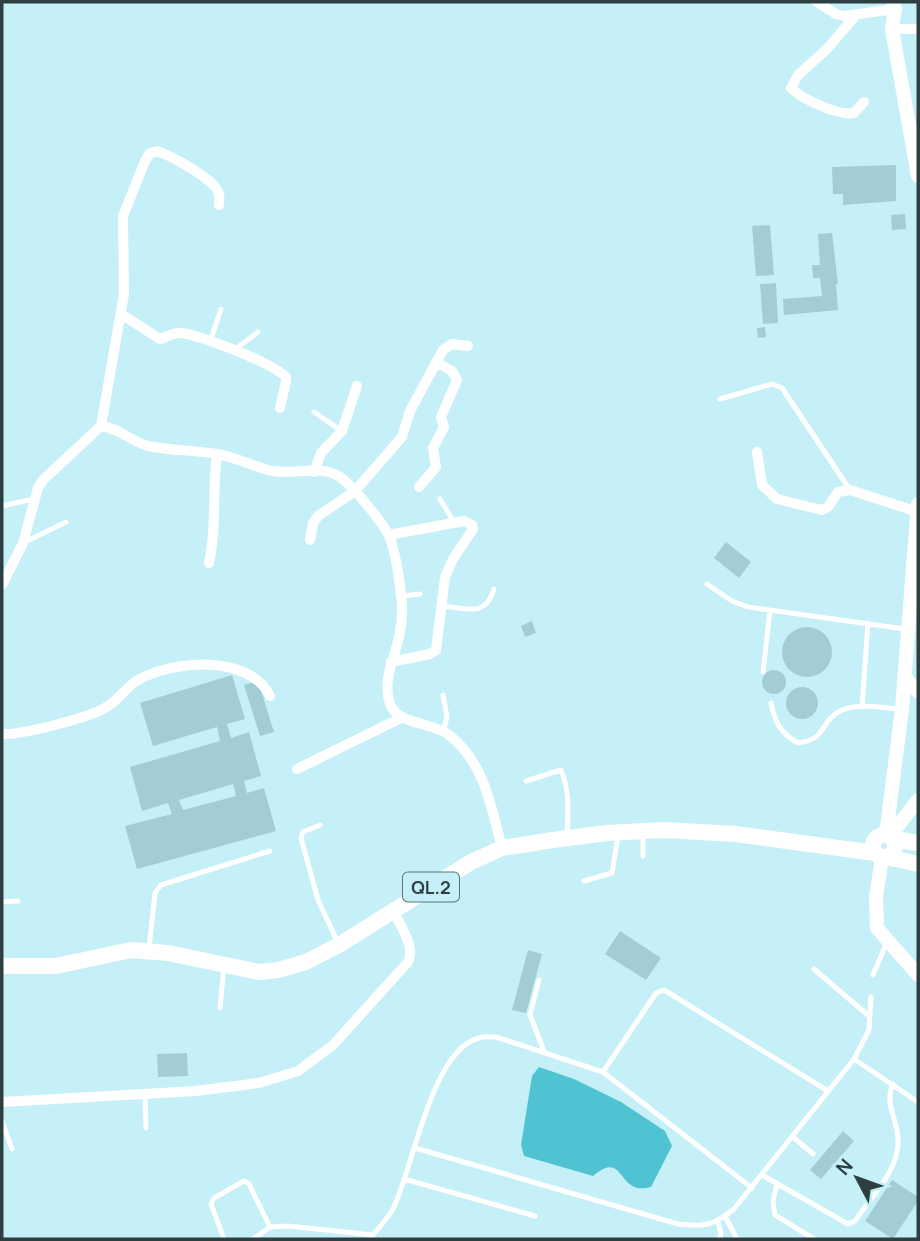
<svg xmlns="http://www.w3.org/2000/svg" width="920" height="1241" font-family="Manrope,sans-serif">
  <rect width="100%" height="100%" fill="#c5f0f7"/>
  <!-- water -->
  <path fill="#50c3d3" d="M539,1067L574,1079L621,1102L665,1131L672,1146L651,1187C616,1197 626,1148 593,1176L524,1156L521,1145L532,1076Z"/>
  <!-- building -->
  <path fill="#a2cdd3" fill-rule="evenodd" d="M896,165V201L843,205V194H833L832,167Z
    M905,214L906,229L892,230L891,215Z
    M770,225L774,275L756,276L752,226Z
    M832,233L838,284H836L838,310L784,315L783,299L822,296L820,278H813L812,265H820L818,234Z
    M776,283L778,323L763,324L760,284Z
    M765,327L766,337L758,338L757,328Z
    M726,542L751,562L739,578L714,558Z
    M532,621L536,633L525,637L521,626Z
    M782 652a25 25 0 1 1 50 0a25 25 0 1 1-50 0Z
    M762 682a12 12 0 1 1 24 0a12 12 0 1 1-24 0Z
    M232,675L245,719L227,724L231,738L249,732L261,776L244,781L247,793L264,788L276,831L137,869L125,826L172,814L168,803L142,811L130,767L220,741L217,727L153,746L140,703ZM233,784L236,796L183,810L179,800Z
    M258,681L274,732L260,736L244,685Z
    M786 703a16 16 0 1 1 32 0a16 16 0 1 1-32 0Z
    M620,931L661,958L646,980L605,954Z
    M528,950L542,954L526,1013L512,1010Z
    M187,1053L188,1076L158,1077L157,1054Z
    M843,1131L854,1141L821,1179L810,1170Z
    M892,1180L918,1197V1201L893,1239L865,1221Z"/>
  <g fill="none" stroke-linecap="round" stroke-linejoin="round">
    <!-- service -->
    <path stroke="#fff" stroke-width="5" d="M210,342L221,309
      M234,350L258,332
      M720,399L772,384L782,388L850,490
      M314,412L342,431
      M440,499L454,522
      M2,506L34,499
      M23,543L66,522
      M707,584L732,601L748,607L905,629
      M402,596L420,594
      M442,606C468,608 485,618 494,589
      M763,672L770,610
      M443,695L447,717L443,732
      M771,703C775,722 780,733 798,743C827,740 820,721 840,711C856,702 882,708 900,709
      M862,707L868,623
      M526,781L561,770C570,790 568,814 567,835
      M320,825L303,832L301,838L318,900L338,943
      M643,834V856
      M584,881L612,873L618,836
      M2,902L18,901
      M149,948L155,893L161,885L270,851
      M814,969L869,1016
      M873,975L887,942
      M539,980L530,1015L544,1051
      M220,1008L224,966
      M854,1059L918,1102
      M603,1072L656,993L664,990L828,1091
      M145,1094L146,1128
      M2,1121L12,1149
      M793,1137L813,1154
      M415,1148L678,1224C705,1227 712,1226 734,1209L854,1059L869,1030L871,997
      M762,1175L848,1224L855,1221C870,1198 897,1172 898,1144C900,1123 883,1104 893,1084
      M404,1179L535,1216
      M777,1184L773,1201L775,1215L814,1239
      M725,1216L737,1239
      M718,1222L721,1234L719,1239
      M224,1239L211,1204L214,1198L244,1181L249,1184L270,1227L288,1226L373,1235
      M253,1239L270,1227
      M370,1239C377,1229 387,1220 393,1209C413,1169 431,1050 479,1038C484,1036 491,1037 496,1037L603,1072L752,1188"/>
    <!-- minor -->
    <path stroke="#fff" stroke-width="10" d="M817,2L836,14L844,16L895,9
      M855,16L827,49L798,75L791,88C802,99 838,116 854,113L864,102
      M892,29H918
      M121,314L160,339C166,337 174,332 181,333C202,336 271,362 286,377V381L280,408
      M101,426C119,428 130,441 148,446C171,451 194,450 217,454C236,457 254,467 272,471C293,475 323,464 340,477C352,485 385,525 390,538C396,555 399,577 401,595C403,609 402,624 399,637C394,660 382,680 390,704C398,725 432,722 449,735C485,763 491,807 502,848
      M757,452L762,485L777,499L822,510L828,507L838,492L850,490L918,512
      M314,472L321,453L342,431L357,386
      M419,487L436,467L433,448L444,427L441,417L457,380L452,371L436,362
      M389,535L464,521L472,525L473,529L453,559L445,577L436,650L430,654L391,662
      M310,540L313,523L318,516L355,491L402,437L410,411L443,350L452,344L468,346
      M209,563C217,527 212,491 217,454
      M2,585L23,543L38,488L43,480L101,426L124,294L123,216L145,161L150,153L157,151C172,156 207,176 216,188C220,193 220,198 219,205
      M2,734C22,735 82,719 101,710C119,702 124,688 138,680C174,660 249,654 270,696
      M297,769L403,717
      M2,1102L196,1091L259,1083L298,1071L333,1045L408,962C416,947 400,926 394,912"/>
    <!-- secondary -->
    <path stroke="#fff" stroke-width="14" d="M893,2L895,9L892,29L918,176
      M904,676L918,692
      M886,835L902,709L918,504
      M890,836L918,800
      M882,858L876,897L877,928L918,975"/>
    <!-- trunk -->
    <path stroke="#fff" stroke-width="16" d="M873 846a11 11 0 1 1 22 0a11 11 0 1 1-22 0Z
      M894,839L918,843
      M886,857L918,864
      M2,966H56L131,950L168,953L259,972L278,970L306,962L339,945L471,862L502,848L553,840L607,833L663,830L736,834L875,853"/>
  </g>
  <g text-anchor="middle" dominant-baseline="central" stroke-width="5" stroke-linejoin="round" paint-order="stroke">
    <!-- shield labels -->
    <rect fill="#c5f0f7" stroke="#5b7478" stroke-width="2" x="403" y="872.5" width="56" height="29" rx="5"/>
    <g font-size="18" font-weight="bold" fill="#2d3f41">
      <text x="431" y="887">QL.2</text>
    </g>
  </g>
  <!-- border -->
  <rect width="920" height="1241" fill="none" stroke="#2d3f41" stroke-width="7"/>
  <!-- north arrow -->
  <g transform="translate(857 1178) rotate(311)" stroke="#c5f0f7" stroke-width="5" paint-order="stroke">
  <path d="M0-5L12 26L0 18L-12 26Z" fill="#2d3f41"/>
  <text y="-10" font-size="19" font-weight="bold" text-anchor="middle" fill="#2d3f41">N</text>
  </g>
</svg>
